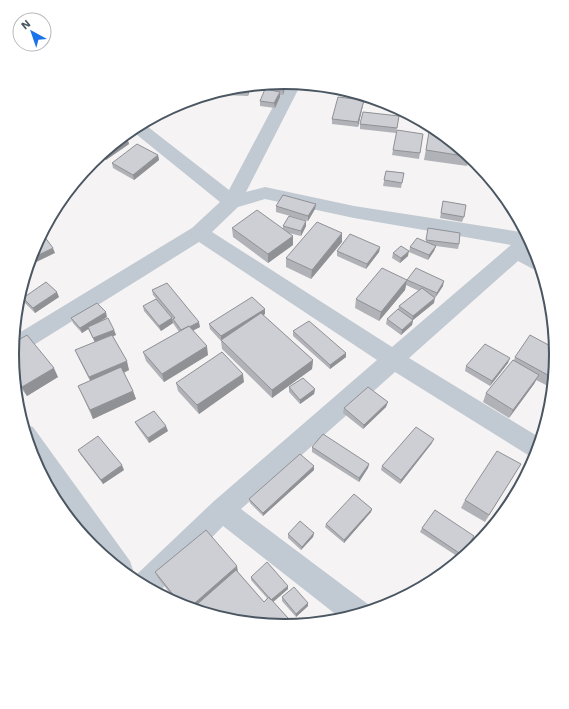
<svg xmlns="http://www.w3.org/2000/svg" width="569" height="709" font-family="'Work Sans',sans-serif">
  <rect width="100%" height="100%" fill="#f5f3f3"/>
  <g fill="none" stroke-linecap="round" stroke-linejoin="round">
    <!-- minor -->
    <path fill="#c1cad2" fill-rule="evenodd" d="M286,82L301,84L246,192L265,187L354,206L527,233L534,246L530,250L537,254L542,271L533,269L518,261L409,358L542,439L536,460L395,372L241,509L369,605L372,611L343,620L223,526L157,594L133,581L134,577L213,502L377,360L199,242L21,353L12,355L14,336L192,228L220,202L131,130L143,123L229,190ZM265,199L354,218L511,245L392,347L212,232L238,207Z
      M25,424L33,427L130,561L133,570L130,578L92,547L73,524L49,488L33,459L22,425Z"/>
  </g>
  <!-- wall -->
  <path fill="#b0b2b7" d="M285,82H287L283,95H280V97L275,108L260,106V101L266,89V88Z
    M251,85L248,96L224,95V90L232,87Z
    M364,100L363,105L358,127L332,124V119Z
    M399,116L396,133L360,129V124Z
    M429,132L470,156L467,166L424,160Z
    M126,134L129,144L106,160L99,156Z
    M423,134L419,159L392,155L393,150Z
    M158,155L159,160L134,180L113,168L112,163Z
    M386,171L404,173L401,188L383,186Z
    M443,201L464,217L462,222L440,218Z
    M316,204L315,209L308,221L276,212V206Z
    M283,226H306L301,236L289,233L293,236V245L268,263L233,237L232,228L283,229Z
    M428,228L459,244L458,249L436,246L434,251L428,260L409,252L410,247L426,242Z
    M342,242L311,279L286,267V258Z
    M380,247L379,252L366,269L337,256V251Z
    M393,253L408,256L400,263L392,258Z
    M407,280L405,290L379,321L355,308L356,299Z
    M407,280L443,286L435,298L434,297V303L413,320L412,325L401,335L386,324L387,319L398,309L399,306L419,291L406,285Z
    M152,290L200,327L193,330L208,355L164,382L146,361L143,352L179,332L173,323L161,331L144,311L143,306L173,319L153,295Z
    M59,297L35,313L25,303L23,298Z
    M265,309V314L263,315L313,360L312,369L272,398L222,349L221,341L210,329L209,324Z
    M107,317L98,323L114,330L116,335L113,336L129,370L124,373L133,391L136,399L93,419L78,386L90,381L79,359L75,350L95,342L88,329L82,333L73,323L71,318Z
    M293,331L346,353V357L330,369L293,336Z
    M12,354L58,377L27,396L14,379Z
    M557,355L554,389L536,380L534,384L509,418L483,402L486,393L514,360L515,357Z
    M508,363L490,386L465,371L466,366Z
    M244,382L199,414L178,391L176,383Z
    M289,387L315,389L314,394L300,404L289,392Z
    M386,407L363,429L343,413L344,408Z
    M135,422L168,431L149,443L137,426Z
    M432,443L400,484L381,470L382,466Z
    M312,447L369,464L368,468L359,482L312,452Z
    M78,450L124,470L103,484L80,454Z
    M521,464L485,522L461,508L465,500Z
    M314,466V470L263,516L250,503L249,499Z
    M372,509L371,512L344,543L325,527L326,524Z
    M422,528L474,536L460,558L420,532Z
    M314,533L313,537L301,550L288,538V534Z
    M155,572H238L264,602L267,598L251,580V577L288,586V589L273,602L288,624L284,627L231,622L195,611V610H194L180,606L158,578Z
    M282,597L308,606L296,617L282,601Z"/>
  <!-- shaded-wall -->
  <path fill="#909195" d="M286,82H287L283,95V90Z
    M251,85L248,96V86Z
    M280,92V97L275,108L274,103Z
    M364,100L363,105L358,127V122Z
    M126,134L129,144L106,160L104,152L119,139Z
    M158,155L159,160L134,180L133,175Z
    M316,204L315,209L308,221V216Z
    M306,221V226L301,236V231Z
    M342,233V242L311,279L312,270Z
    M293,236V245L268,263V254Z
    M436,246L434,251L428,260L429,255Z
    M380,247L379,252L366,269L367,264Z
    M53,248L55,253L28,266L30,259Z
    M409,251L408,256L400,263L401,258Z
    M407,280L405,290L379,321L381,312Z
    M444,281L443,286L435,298L437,293Z
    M57,292L59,297L35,313L33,308Z
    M435,298L434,303L413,320L412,325L401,335L402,330L412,321L413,316Z
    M265,309V314L222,341L221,340V336Z
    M106,312L107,317L82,333L80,328Z
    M172,318L173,323L161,331L159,326Z
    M199,322L200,327L183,336L182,331Z
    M114,330L116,335L95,343L93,338Z
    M207,346L208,355L164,382L162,374Z
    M346,353V357L330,369V365Z
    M510,358L508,363L490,386L492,381Z
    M313,360L312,369L272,398V390Z
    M127,361L129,370L93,386L89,377Z
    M54,368L58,377L27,396L22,387Z
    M243,374L244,382L199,414L197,405Z
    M539,375L534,384L509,418L513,410Z
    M315,389L314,394L300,404V400Z
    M133,391L136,399L93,419L90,410Z
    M388,402L386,407L363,429L364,425Z
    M166,426L168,431L149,443L148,438Z
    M434,439L432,443L400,484L401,480Z
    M369,464L368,468L359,482V478Z
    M122,465L124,470L103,484L101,480Z
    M314,466V470L263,516V513Z
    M372,509L371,512L344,543V540Z
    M314,533L313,537L301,550L302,547Z
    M237,566L238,572L196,609L194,607L195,610H194L188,609Z
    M288,586V589L272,603L271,600Z
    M308,603V606L296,617V614Z
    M288,618V624L284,627L279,626Z"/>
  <!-- building -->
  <path fill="#cdcfd5" stroke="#909195" d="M286,82L283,90L266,88L267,84Z
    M265,89L280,92L274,103L260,101Z
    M338,97L364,100L358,122L332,119Z
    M363,112L399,116L397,128L360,124Z
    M397,130L423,134L420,153L393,150Z
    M429,132L443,134L470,156V157L426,150Z
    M137,144L158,155L133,175L112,163Z
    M386,171L404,173L402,183L384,180Z
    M283,195L316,204L308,216L276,206Z
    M443,201L466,205L464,217L441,213Z
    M257,210L293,236L268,254L232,228Z
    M289,216L306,221L301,231L283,226Z
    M317,222L342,233L312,270L286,258Z
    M428,228L460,233L459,244L426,240Z
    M350,234L380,247L367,264L337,251Z
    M44,236L53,248L30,259L33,250L39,239Z
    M417,238L436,246L429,255L410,247Z
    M401,246L409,251L401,258L393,253Z
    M382,268L407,280L381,312L356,299Z
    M416,268L444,281L437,293L407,280Z
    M46,282L57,292L33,308L23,298Z
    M167,283L199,322L189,327V326L181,330L173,319L175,318L152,290Z
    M422,288L435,298L413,316L399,306Z
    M252,297L265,309L221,336L209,324Z
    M156,299L172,318L159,326L143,306Z
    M97,303L106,312L80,328L71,318Z
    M398,309L413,320L402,330L387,319Z
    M261,313L313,360L272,390L221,340Z
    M108,318L114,330L93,338L88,327Z
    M309,321L346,353L330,365L293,331Z
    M189,326L207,346L162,374L143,352Z
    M27,335L54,368L22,387L14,376L12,354L13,343Z
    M112,335L127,361L89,377L75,350Z
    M530,335L556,349L557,355L555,379L515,357Z
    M485,344L510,358L492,381L466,366Z
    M222,352L243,374L197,405L176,383Z
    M513,360L539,375L513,410L486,393Z
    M121,367L133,391L90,410L78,386Z
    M303,378L315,389L300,400L289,387Z
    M368,387L388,402L364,425L344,408Z
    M154,411L166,426L148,438L135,422Z
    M416,427L434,439L401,480L382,466Z
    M323,434L369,464L359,478L312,447Z
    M98,436L122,465L101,480L78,450Z
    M497,451L521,464L489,515L465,500Z
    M300,454L314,466L263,513L249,499Z
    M354,494L372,509L344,540L326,524Z
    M435,510L474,536L462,555L422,528Z
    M300,521L314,533L302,547L288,534Z
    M206,530L237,566L188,609L183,607L155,572Z
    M267,562L288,586L271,600L251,577Z
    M236,570L264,602L269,597L288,618L279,626L231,622L197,611L194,607Z
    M294,587L308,603L296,614L282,597Z"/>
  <!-- crop -->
  <path d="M0 0H569V709H0ZM19 354a265 265 0 1 1 530 0a265 265 0 1 1-530 0Z" fill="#fff" fill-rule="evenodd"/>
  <path fill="none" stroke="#4a5661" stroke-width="2" d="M19 354a265 265 0 1 1 530 0a265 265 0 1 1-530 0Z"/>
  <!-- north arrow -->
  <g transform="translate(32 32) rotate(320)"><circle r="19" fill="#ffffff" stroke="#b7bbc0"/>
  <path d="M0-3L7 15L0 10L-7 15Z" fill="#1a73e8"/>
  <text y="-6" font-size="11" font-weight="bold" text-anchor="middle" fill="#4a5661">N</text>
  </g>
</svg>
